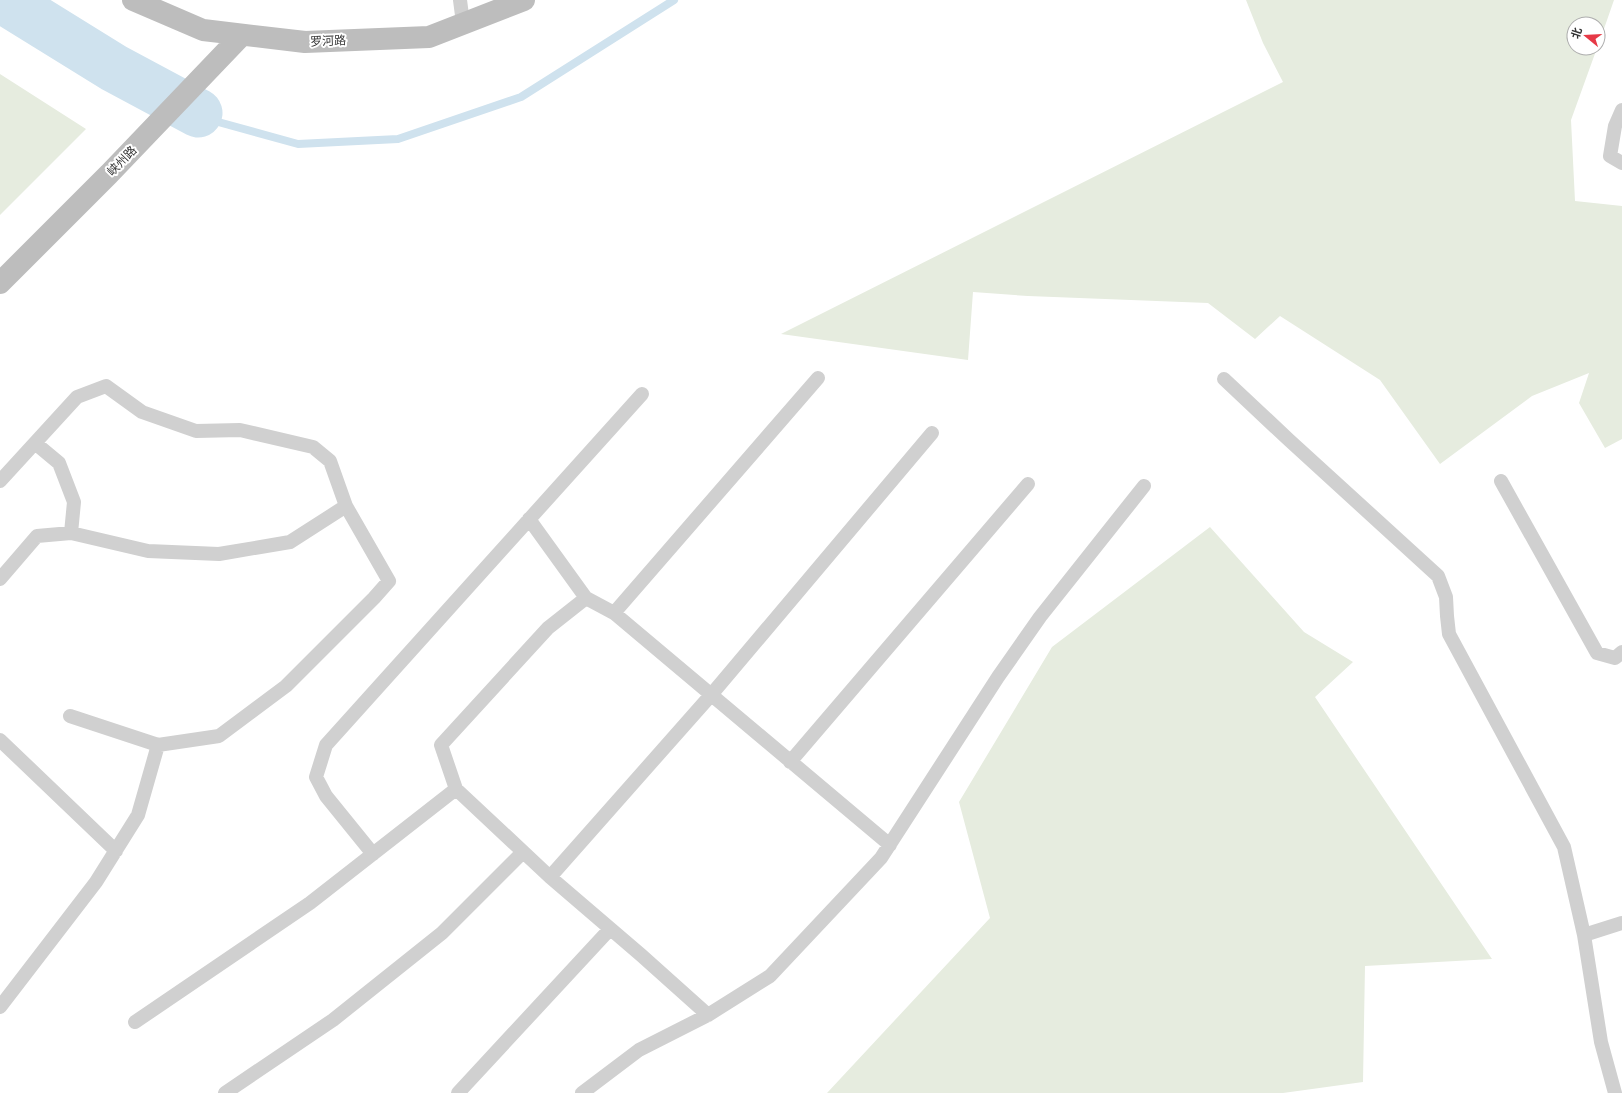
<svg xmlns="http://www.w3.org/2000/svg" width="1622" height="1093" font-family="'DejaVu Sans','Noto Sans SC',sans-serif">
  <rect width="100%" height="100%" fill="#fff"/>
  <!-- green -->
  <path fill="#e6ecdf" d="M1246,0H1614L1598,46V24H1574V48H1597L1571,120L1575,201L1622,206V439L1605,448L1579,403L1589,373L1532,396L1440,464L1380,380L1280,316L1255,339L1208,303L1028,296L973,292L968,360L781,334L1283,82L1263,43Z
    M0,74L86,129L0,215Z
    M1210,527L1304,632L1353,662L1315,697L1492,959L1365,966L1363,1082L1283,1093H827L990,918L959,802L1052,647Z"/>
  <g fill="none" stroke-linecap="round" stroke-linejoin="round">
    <!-- stream -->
    <path stroke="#cfe2ee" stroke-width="8" d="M198,113L211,120L298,144L398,139L521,97L674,0"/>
    <!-- river -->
    <path stroke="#cfe2ee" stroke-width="49" d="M4,0L114,68L198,113"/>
    <!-- lane -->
    <path stroke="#d0d0d0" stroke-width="14" d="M460,0L463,23
      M1622,110L1615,126L1610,156L1622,163
      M1224,379L1289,440L1438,576L1446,597L1447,616L1449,634L1564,847L1584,935L1601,1042L1615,1093
      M35,443L59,463L74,502L71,533
      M0,481L77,397L106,386L142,412L196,431L240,430L313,447L330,461L346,506L389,581L374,598L286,686L219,736L158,745L70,716
      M1501,481L1597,653L1615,658L1622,652
      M529,519L586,598
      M0,579L37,536L71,533L148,551L219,554L290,542L346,506
      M614,613L818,378
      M0,740L116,851
      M790,762L1028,484
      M373,854L326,796L316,777L326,745L642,394
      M550,877L711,695L932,433
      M1584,935L1622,923
      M0,1007L96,882L138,815L158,745
      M708,1015L641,955L550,877L456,789L441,745L548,628L586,598L614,613L890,845
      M135,1022L310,903L456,789
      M225,1093L333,1020L442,933L523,852
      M458,1093L610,929
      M582,1093L639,1050L708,1015L770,976L881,858L998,677L1040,617L1144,486"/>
    <!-- secondary -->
    <path stroke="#bdbdbd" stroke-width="22" d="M133,0L203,30L305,42L429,37L524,0
      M0,283L109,174L241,36"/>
  </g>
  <g text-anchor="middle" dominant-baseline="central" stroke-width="4" stroke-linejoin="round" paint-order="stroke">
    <!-- street labels -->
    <g font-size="12" fill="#333" stroke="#fff">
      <text transform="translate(328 41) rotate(-2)">罗河路</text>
      <text transform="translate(122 161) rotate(-46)">峡州路</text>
    </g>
  </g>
  <!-- north arrow -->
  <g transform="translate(1586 36) rotate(288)"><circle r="19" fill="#ffffff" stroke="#adadad"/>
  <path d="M0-3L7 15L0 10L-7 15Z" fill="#e63946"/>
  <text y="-6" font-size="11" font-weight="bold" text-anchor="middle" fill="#333333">北</text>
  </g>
</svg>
